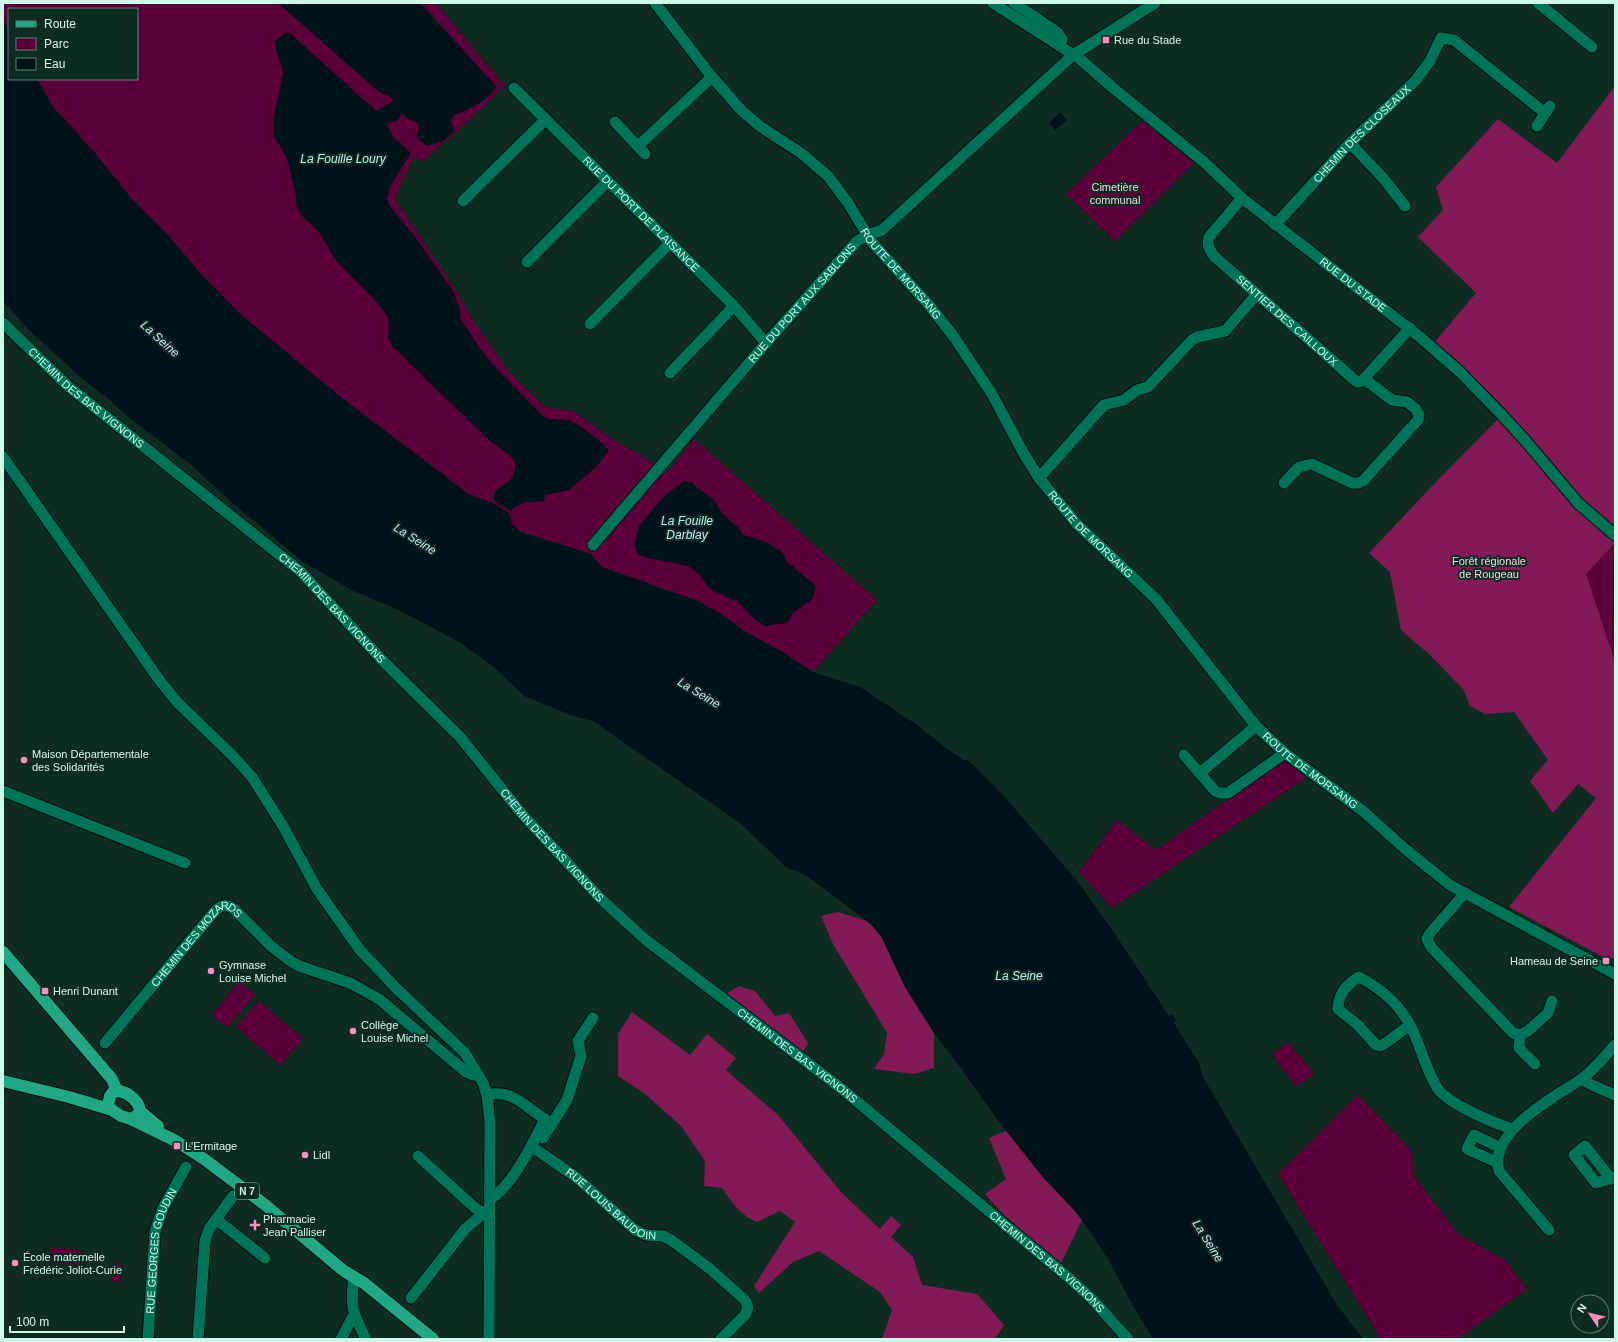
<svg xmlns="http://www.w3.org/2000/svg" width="1618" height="1342" font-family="Helvetica,sans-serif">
  <rect width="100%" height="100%" fill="#0f2c23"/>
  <!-- green -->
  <path fill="#5c0039" d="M3,3H436L505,86L455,133L422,162L414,156L395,199L459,295L472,319L509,372L545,407L574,411L611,438L656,464L667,473L694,439L877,600L813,672L784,653L744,631L727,618L700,602L602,567L591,554L521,532L512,524L509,513L493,503L470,495L343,399L240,314L201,274L167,234L131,198L95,153L53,107L37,79H137V9H9V30L3,20Z
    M1142,121L1194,163L1115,241L1066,194Z
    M1615,543V662L1586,574Z
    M1285,759L1307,777L1112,908L1079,872L1117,820L1156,850Z
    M240,981L255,995L227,1028L212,1015Z
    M259,1001L303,1039L280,1065L236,1027Z
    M1288,1042L1314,1073L1297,1087L1272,1055Z
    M1358,1095L1412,1151L1414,1176L1458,1234L1505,1260L1527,1289L1458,1339H1381L1278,1174Z
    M51,1247L81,1250L79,1265L49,1263Z
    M114,1263L122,1264L120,1282L111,1281Z"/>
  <!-- forest -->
  <path fill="#811a55" d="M1615,86V543L1586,574L1615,662V959L1613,958L1607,959L1509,907L1596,798L1578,784L1553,813L1530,781L1548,760L1514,712L1485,714L1470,706L1463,689L1429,654L1401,630L1390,572L1369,553L1432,486L1502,415L1433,344L1476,293L1418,237L1443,210L1436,187L1498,119L1557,163Z
    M838,912L867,921L880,934L905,987L934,1033V1068L914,1074L874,1069L884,1054L887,1033L833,944L821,916Z
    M739,986L755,991L775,1016L789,1013L808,1043L802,1054L724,995Z
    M632,1012L690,1055L707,1034L736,1058L726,1070L778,1115L841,1192L880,1229L891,1216L901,1225L891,1237L913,1257L922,1285L977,1294L1004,1325L995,1339H882L892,1310L880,1292L819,1251L793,1262L759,1293L754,1286L795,1222L780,1211L757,1222C739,1214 733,1204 722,1188L704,1186L705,1161L681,1126L644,1093L618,1076V1034Z
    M1006,1131L1042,1176L1074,1210L1082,1220L1061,1263L1043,1257L1020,1233L985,1194L1006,1179L989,1138Z"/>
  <!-- water -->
  <path fill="#02121a" d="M278,3H420L497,87C485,101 472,109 455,114L450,122L454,131L443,141L426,146L417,137L419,127L418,123L408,119L402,113L398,120L387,124L393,137L409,151L410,154L390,187L387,198L389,205L414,236L451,288L460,308V318L478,346L494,366L544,417C554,421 559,418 567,420C579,423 600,441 609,450L597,466L569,490L545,495L544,501C532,502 519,501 511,511L494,501C494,499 494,497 494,495C498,482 517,486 515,461L508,454L490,441L391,345L388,336L389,327L388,317L374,299L337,262L319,232L302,216L296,205V196L287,158L274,136V117L283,72C282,64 272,46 277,40C279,37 284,35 287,32L292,35L376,111L393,101L391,97L379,92Z
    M3,20L9,31V79H37L53,107L95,153L131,198L167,234L201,274L240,314L343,399L470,495L493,503L509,513L512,524L521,532L591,554L602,567L700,602L727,618L744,631L784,653L813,672L860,687L917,725L943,746L964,760L969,761L1003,795L1078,882L1115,934L1169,1016L1172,1014L1177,1021L1174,1023L1199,1063L1203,1077L1337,1305L1363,1339H1153L1133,1306L1107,1257L1082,1220L1074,1210L1042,1176L997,1119L960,1067L934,1033L905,987L882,938L871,924L807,876L786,867L741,824L593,721L573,716L524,696L495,668L459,642L399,610L351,590L302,561L228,499L195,468L127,416L106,397L86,382L31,332L3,301Z
    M1060,112L1067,120L1055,130L1049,123Z
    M684,481L693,483L697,489L699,488C703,493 707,495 712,498C718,503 719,511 725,516C732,523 739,526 742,535C760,539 771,543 785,555V560L816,586L812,599L791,615C787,629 775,621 766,627L757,621L736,600H732L710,589L699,574L688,566L648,558L639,555L637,553L635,543L639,526L665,495Z"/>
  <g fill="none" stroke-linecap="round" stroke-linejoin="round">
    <defs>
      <g id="minor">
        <path id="s1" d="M655,3L712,77L742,111L761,127L801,153L828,176L848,203L871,241L929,305L954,337L992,394L1024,454L1039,478L1077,524L1156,599L1256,726L1285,753L1363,811L1404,848L1450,885L1615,974"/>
        <path id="s2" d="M993,3L1080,59L1112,87L1204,162L1242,198L1420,337L1460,372L1500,413L1524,439L1578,503L1615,535"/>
        <path d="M1014,3L1057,32L1062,39L1060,46"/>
        <path d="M1538,3L1592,47"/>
        <path id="s3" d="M514,88L734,306L766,343"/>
        <path d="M615,122L645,154"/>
        <path d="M1537,126L1550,106"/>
        <path d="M1350,143L1384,179L1405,206"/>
        <path d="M638,146L712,77"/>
        <path id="s4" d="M1242,198L1209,237C1207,245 1209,249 1214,256L1357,382L1362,381L1410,328"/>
        <path d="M463,201L546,119"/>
        <path id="s5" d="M1275,225L1350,143L1416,80L1430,61L1441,38L1454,40L1545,113"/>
        <path d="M527,262L608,181"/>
        <path id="s6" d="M3,323L69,387L300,571L382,660L460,737L523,815L602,900L646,940L842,1089L1069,1278L1091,1298L1128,1339"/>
        <path d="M590,324L670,243"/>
        <path d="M670,373L734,306"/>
        <path d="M3,457L160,681L178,703L232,755L252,777L283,826L317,889L360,950L396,988L465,1053L483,1083L487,1095L490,1123L489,1339"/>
        <path d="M1039,478L1104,405L1124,400L1137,390L1148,387L1192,340L1197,337L1225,331L1257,294"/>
        <path d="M1284,483L1299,467L1312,464L1352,483H1358L1363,481L1418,420L1419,415L1416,409L1407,402L1392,400L1367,381H1362"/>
        <path id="s7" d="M593,545L766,343L857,241L868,235L882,230L1073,55L1155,3"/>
        <path d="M1184,755L1215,791L1220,793H1228L1285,753"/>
        <path d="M1200,773L1256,726"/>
        <path d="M3,791L185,863"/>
        <path d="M1465,893L1430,933L1427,939L1431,947L1513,1033L1520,1035L1528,1031L1548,1013L1552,1001"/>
        <path d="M1410,1025L1387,1042L1380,1046L1376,1045L1358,1025L1338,1009C1338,994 1347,984 1359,977C1380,988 1399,1004 1410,1025C1421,1045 1425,1070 1438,1089C1449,1104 1495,1124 1513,1129"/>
        <path d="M1520,1035L1519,1048L1535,1064"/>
        <path id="s8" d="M105,1043L214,912C220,905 226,903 234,909L271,946L289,960L299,966L350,983L379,999L466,1072L473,1075H478"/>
        <path d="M1581,1079L1592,1085L1615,1095"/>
        <path d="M487,1095C514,1089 524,1107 545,1119C534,1141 512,1187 490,1199"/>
        <path d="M543,1138L567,1100L581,1056L578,1041L593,1018"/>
        <path id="s9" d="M531,1146L576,1177L635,1230L646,1235L663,1236L671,1240L709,1268L745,1300L748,1307L745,1315L721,1339"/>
        <path d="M418,1156L475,1208L483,1213"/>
        <path d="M1496,1162L1467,1149L1474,1135L1501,1148"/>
        <path d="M1611,1179L1585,1146L1574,1155L1596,1183L1615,1177"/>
        <path d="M216,1219L265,1258"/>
        <path d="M1549,1230L1499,1171C1488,1132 1554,1097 1580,1080C1593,1071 1604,1057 1615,1045"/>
        <path d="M354,1276C350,1308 352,1311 366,1339"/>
        <path d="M411,1298L466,1228L490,1208"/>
        <path id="s10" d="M148,1339L155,1232L163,1208L186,1167"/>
        <path d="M198,1339L205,1241L209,1229L233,1196"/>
        <path d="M341,1339L352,1318L355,1316"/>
      </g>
      <path id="major" d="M3,952L112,1079L117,1091
        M3,1081L69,1097L112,1110L121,1116L131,1119L138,1115L140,1111C139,1100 124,1088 113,1092L110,1096L108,1105L112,1110
        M140,1111L158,1126
        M131,1119L176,1141L204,1159L264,1204L344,1271L364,1283L433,1339"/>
    </defs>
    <!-- minor casing -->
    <use href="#minor" stroke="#00140c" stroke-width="13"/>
    <!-- major casing -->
    <use href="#major" stroke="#00140c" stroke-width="14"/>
    <!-- minor -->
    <use href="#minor" stroke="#017359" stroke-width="11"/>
    <!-- major -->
    <use href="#major" stroke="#22a785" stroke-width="12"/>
  </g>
  <!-- markers -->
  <g fill="#fb8fc3" stroke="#0f2c23" stroke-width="1.5">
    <rect x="1102" y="36" width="8" height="8" rx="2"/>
    <circle cx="24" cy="760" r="4"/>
    <rect x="1602" y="957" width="8" height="8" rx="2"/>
    <circle cx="211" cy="971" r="4"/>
    <rect x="41" y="987" width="8" height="8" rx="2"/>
    <circle cx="353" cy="1031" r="4"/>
    <rect x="173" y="1142" width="8" height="8" rx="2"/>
    <circle cx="305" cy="1155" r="4"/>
    <path d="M253 1219h4v4h4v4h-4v4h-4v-4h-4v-4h4z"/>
    <circle cx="15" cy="1263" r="4"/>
  </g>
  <g text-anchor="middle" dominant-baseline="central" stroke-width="4" stroke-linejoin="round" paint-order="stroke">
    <!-- shield labels -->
    <rect fill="#0f2c23" stroke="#95bcae" stroke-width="1" x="235" y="1183" width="24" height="16" rx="3"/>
    <g font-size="10" font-weight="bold" fill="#cef9e9">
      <text x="247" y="1191">N 7</text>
    </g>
    <!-- poi labels -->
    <g font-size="11" fill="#cef9e9" stroke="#0f2c23" text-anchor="start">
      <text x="1114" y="40">Rue du Stade</text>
      <text x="32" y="754">Maison Départementale<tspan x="32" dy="13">des Solidarités</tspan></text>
      <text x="1598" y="961" text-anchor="end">Hameau de Seine</text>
      <text x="219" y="965">Gymnase<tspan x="219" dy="13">Louise Michel</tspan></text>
      <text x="53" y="991">Henri Dunant</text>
      <text x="361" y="1025">Collège<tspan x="361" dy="13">Louise Michel</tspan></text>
      <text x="185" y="1146">L'Ermitage</text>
      <text x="313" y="1155">Lidl</text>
      <text x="263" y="1219">Pharmacie<tspan x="263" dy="13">Jean Palliser</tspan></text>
      <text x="23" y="1257">École maternelle<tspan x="23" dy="13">Frédéric Joliot-Curie</tspan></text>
    </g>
    <!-- street labels -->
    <g font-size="11" fill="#cef9e9" stroke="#0f2c23">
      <text stroke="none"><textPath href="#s5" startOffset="126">CHEMIN DES CLOSEAUX</textPath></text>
      <text stroke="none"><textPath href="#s3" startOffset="179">RUE DU PORT DE PLAISANCE</textPath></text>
      <text stroke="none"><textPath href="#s1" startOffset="369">ROUTE DE MORSANG</textPath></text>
      <text stroke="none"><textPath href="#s2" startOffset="458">RUE DU STADE</textPath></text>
      <text stroke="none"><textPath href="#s7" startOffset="320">RUE DU PORT AUX SABLONS</textPath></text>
      <text stroke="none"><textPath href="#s4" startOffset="169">SENTIER DES CAILLOUX</textPath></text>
      <text stroke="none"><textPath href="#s6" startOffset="112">CHEMIN DES BAS VIGNONS</textPath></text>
      <text stroke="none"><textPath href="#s1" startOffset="693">ROUTE DE MORSANG</textPath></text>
      <text stroke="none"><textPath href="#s6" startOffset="436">CHEMIN DES BAS VIGNONS</textPath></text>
      <text stroke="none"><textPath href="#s1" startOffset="1017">ROUTE DE MORSANG</textPath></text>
      <text stroke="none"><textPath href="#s6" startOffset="760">CHEMIN DES BAS VIGNONS</textPath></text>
      <text stroke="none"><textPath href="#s8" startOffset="139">CHEMIN DES MOZARDS</textPath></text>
      <text stroke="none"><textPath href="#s6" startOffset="1084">CHEMIN DES BAS VIGNONS</textPath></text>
      <text stroke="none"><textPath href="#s9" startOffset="100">RUE LOUIS BAUDOIN</textPath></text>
      <text stroke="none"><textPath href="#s10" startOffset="90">RUE GEORGES GOUDIN</textPath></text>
      <text stroke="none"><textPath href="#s6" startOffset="1408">CHEMIN DES BAS VIGNONS</textPath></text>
    </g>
    <!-- park labels -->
    <g font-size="11" fill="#f2d5e1" stroke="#0f2c23">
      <text x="1115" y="187">Cimetière<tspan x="1115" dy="13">communal</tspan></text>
      <text x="1489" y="561">Forêt régionale<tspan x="1489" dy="13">de Rougeau</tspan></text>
    </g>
    <!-- water labels -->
    <g font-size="12" font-style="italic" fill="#cbe7f5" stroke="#0f2c23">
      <text x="343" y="159">La Fouille Loury</text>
      <text transform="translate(160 339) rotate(42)">La Seine</text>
      <text x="687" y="521">La Fouille<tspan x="687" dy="14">Darblay</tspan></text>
      <text transform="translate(415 539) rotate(32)">La Seine</text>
      <text transform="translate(699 693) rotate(31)">La Seine</text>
      <text x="1019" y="976">La Seine</text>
      <text transform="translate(1208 1241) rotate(58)">La Seine</text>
    </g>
  </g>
  <!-- border -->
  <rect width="1618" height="1342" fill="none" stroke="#cef9e9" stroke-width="8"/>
  <!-- legend -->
  <rect x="8" y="8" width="130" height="72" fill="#0f2c23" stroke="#5b7e72"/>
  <rect x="16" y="21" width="20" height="6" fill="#22a785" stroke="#5b7e72"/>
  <text x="44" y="28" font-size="12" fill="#cef9e9">Route</text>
  <rect x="16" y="38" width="20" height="12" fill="#5c0039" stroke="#5b7e72"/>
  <text x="44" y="48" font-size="12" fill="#cef9e9">Parc</text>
  <rect x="16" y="58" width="20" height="12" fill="#02121a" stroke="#5b7e72"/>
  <text x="44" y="68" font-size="12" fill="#cef9e9">Eau</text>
  <!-- north arrow -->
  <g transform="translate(1590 1314) rotate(305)"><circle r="19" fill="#0f2c23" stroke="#5b7e72"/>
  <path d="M0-3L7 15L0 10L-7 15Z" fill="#fb8fc3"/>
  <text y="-6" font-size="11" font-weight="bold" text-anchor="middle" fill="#cef9e9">N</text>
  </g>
  <!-- scale -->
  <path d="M10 1326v6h114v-6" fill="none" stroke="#cef9e9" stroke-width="2"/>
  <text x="16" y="1326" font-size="12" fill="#cef9e9" stroke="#0f2c23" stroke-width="3" paint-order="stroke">100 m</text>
</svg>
